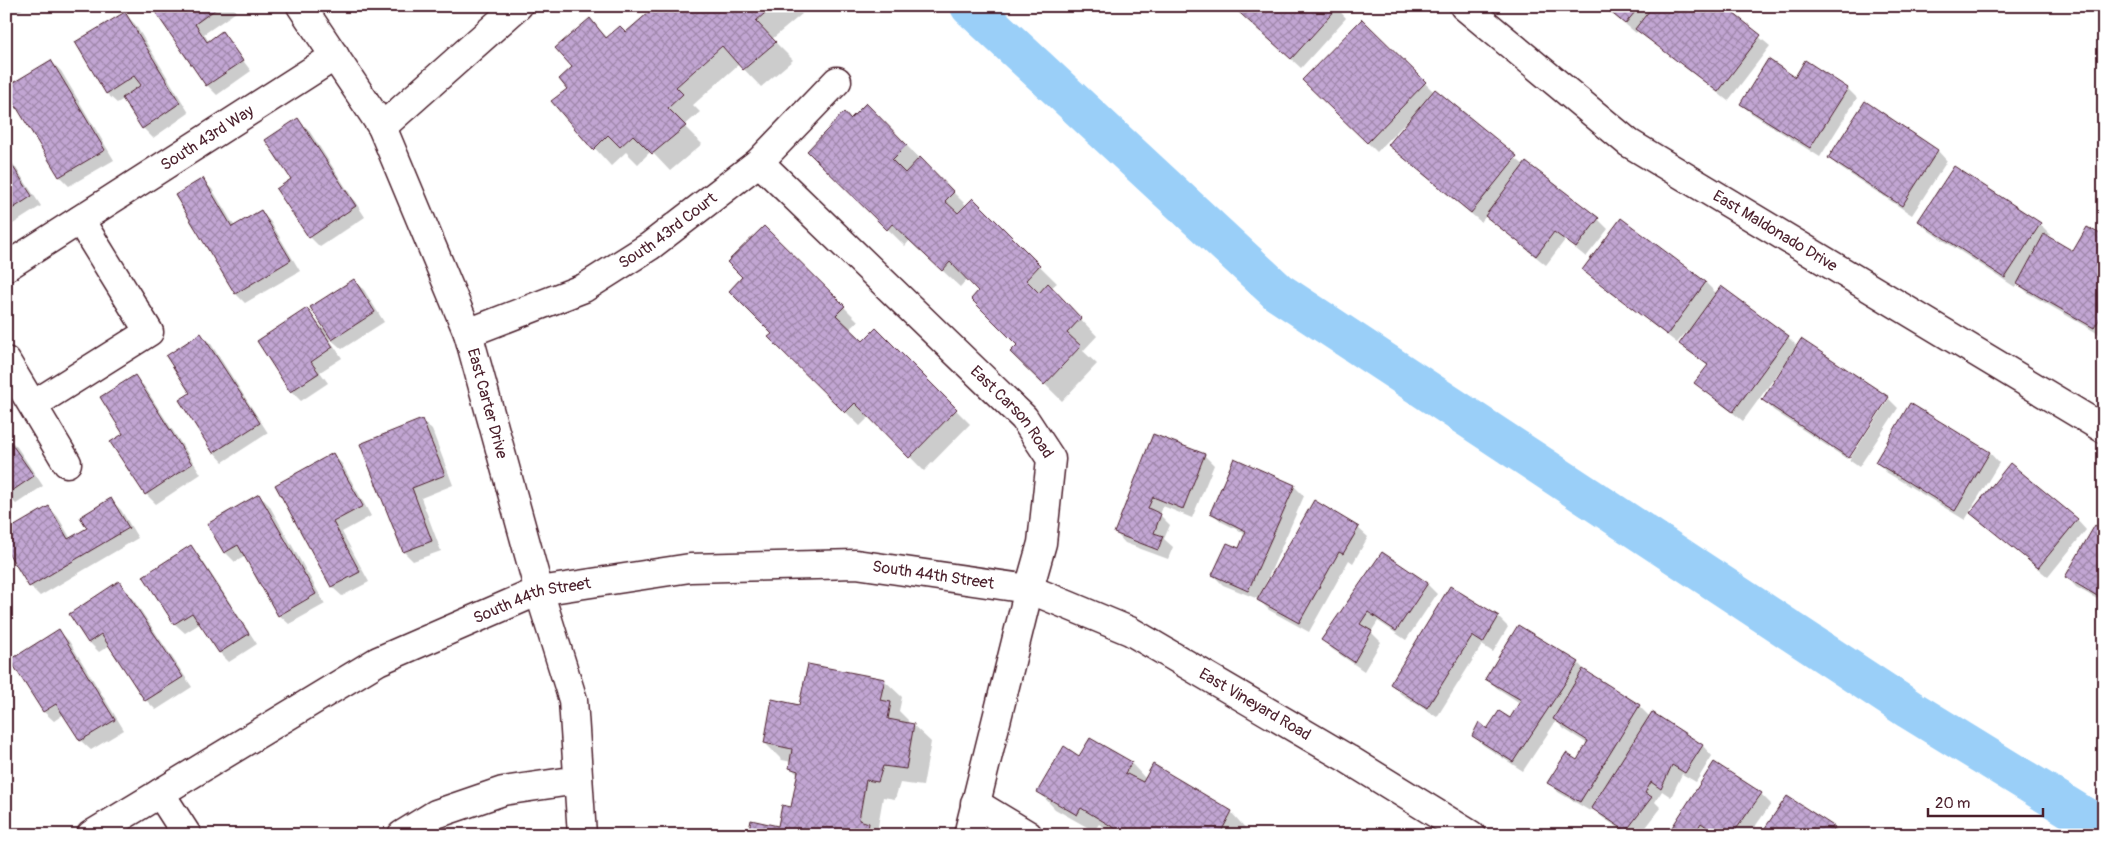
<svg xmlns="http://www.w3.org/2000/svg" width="2110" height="841" font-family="Pangolin,sans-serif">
  <defs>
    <pattern id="building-cross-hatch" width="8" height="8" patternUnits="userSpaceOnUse" patternTransform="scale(1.25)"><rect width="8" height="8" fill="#c2a6d3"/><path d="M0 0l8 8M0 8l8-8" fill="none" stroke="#a087ab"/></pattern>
  </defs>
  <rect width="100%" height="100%" fill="#fff"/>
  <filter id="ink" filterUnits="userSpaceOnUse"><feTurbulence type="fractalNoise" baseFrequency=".02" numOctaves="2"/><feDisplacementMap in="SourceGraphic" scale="10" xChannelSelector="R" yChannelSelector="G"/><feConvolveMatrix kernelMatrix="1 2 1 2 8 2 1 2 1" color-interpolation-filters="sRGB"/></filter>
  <g filter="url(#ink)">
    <!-- shadow -->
    <path fill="#0003" d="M14,6H27L19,11Z
      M153,6H233L236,12L204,34L209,42L222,33L251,71L217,95L207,85Z
      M657,6H795L802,14L772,39L793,60L761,87L739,64L693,105L700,112L684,126L702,144L670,171L651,151L638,164L626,152L611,166L553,102L568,89L590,20L608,38L626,33Z
      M1233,6H1335L1346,18L1301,68Z
      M1603,6H1722L1770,46L1728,101L1638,30L1636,33Z
      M125,14L135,24L189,113L153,138L143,128L124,99L117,103L107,94L77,43Z
      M1362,21L1434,92L1525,166L1598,219L1608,229L1586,257L1565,240L1546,265L1486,216L1481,222L1400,155L1411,120L1409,119L1377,152L1304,80Z
      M51,61L61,71L114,160L69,186L60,177Z
      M1795,79L1847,88L1857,98L1820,157L1751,113L1741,104Z
      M1865,103L1938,151L1947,161L1912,215L1839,167L1829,158Z
      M866,105L967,206L973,200L1057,283L1051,288L1097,336L1083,351L1097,364L1062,401L1012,352L1019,345L980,291L968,278L960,287L910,240L905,246L809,151L851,121Z
      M298,120L308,129L365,217L320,247L310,237L292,180Z
      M6,153L41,206L13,224L6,218Z
      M1954,168L2040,224L2050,234L2048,238L2073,253L2104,238V337L2028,293L2018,283L2015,287L1929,231L1919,221Z
      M202,180L212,189L235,227L261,212L270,221L300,271L245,303L236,294Z
      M1621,220L1706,283L1717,294L1788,337L1798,347L1886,398L1847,459L1773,410L1764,400L1783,371L1781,369L1743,421L1696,383L1708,366L1680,344L1689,332L1687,331L1677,343L1583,270Z
      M764,227L858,321L849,329L863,343L876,330L970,424L924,471L870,416L860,426L770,337L773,334L743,277Z
      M354,280L364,290L384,322L342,349L328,337L342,358L320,372L328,383L301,401L291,391L307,310L323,329Z
      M201,334L211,344L268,433L223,462L214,452L191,393Z
      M134,376L144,386L201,474L156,504L146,494Z
      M1889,399L1898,408L1859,467L1849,460Z
      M1911,405L1990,453L1999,463L1970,511L2077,520L2086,530L2048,577L1970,512L1965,520L1886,472L1877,462Z
      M422,421L432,430L453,485L421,498L441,551L413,561L404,552L361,444Z
      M1153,435L1204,455L1214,465L1192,518L1163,506L1160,515L1170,525L1164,539L1173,547L1168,559L1125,543L1116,533Z
      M7,437L17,447L43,486L16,504L6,494Z
      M333,454L342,464L371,516L342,532L369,582L342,596L332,587L277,486Z
      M1294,486L1304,496L1263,589L1358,528L1368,537L1353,563L1349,560L1309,632L1269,610L1258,599L1223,585L1213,575L1240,550L1246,534L1222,522L1212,513Z
      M259,495L269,505L325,604L289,624L279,615L246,556L235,562L225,552Z
      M111,500L121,510L138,538L40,596L30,586L49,507L58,517L71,539L89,528Z
      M2104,531V603L2076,587L2067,577Z
      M191,547L200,557L257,644L229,662L220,653L201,623L185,633L175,624L145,577Z
      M1382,554L1427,584L1437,594L1406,640L1378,621L1371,632L1381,642L1364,671L1332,649L1323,639Z
      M119,583L129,593L192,687L156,710L146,700L110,645L99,652L89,642Z
      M1498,617L1508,627L1493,652L1482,645L1437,717L1401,694L1391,684Z
      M59,631L69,641L124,730L91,750L81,741L64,714L54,721L44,712Z
      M1578,663L1587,673L1639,706L1650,717L1652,714L1703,746L1712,756L1696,782L1682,774L1671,797L1662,791L1655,802L1661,808L1640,835H1629L1602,817L1592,807L1590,811L1558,792L1549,782L1578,762L1588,744L1564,729L1556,721L1523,771L1483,745L1474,735L1510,720L1520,703L1497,688L1487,679Z
      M884,680L902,697L899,711L908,720L907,724L913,725L931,742L923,786L900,783L895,799L883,797L877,832L879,835H749L779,827L792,808L798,775L791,768L792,762L782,760L765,743L800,706Z
      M1080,758L1131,763L1146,779L1154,766L1231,812L1248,831L1255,835H1117L1099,824L1094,831L1055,809L1038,791Z
      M1714,763L1761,794L1771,804L1749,835H1715L1711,832L1710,835H1668Z
      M1787,798L1835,828L1842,835H1761Z"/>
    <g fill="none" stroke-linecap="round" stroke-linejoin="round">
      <!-- canal -->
      <path stroke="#9acff8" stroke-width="40" d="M970,6L1278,292L1909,709L2104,829"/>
    </g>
    <!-- building -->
    <path fill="url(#building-cross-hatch)" stroke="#4a1f2b" d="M151,6H220L195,24L207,42L222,31L243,61L206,86Z
      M773,6L756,21L776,42L743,70L722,46L676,87L683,94L668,108L686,126L652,154L633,135L620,147L608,135L593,150L551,101L567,89L559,79L572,67L555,48L590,18L606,38L620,26L626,32L656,6Z
      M1232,6H1337L1338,7L1291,59Z
      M1603,6H1640L1625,24Z
      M1653,6H1724L1761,35L1718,92L1635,29Z
      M125,12L180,103L142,129L122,98L141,85L134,76L106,94L75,42Z
      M1362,19L1426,82L1367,143L1302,80Z
      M1768,59L1795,77L1805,60L1848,88L1810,148L1740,104Z
      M51,60L105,150L59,177L6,90V87Z
      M1435,89L1517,156L1471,213L1388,145Z
      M1865,101L1938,150L1902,206L1828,158Z
      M866,103L907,145L892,160L905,173L920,157L954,192L945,201L958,213L973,198L1040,265L1026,280L1039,293L1048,283L1081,318L1067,333L1081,346L1044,385L1010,352L1017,345L971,299L978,291L950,262L942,271L892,224L887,230L807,151L844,112L850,119Z
      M298,118L356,206L309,238L276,189L291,179L265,140Z
      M6,156L32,196L6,213Z
      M1526,162L1599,218L1576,248L1554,232L1536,256L1485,216Z
      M1954,166L2041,223L2005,278L1918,221Z
      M203,178L232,227L261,210L291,260L235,294L175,195Z
      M1621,218L1706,282L1667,335L1582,270Z
      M764,226L845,306L836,315L863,341L876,328L957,409L909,458L855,403L845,413L768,337L772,334L729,291L742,277L727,262Z
      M2087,227L2104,236V312L2094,328L2017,284L2044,234L2073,251Z
      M354,279L375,312L332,340L310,307Z
      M1721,286L1789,336L1733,412L1694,383L1708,365L1679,344Z
      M307,308L333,347L311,362L319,373L290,392L257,341Z
      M201,333L260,423L213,453L179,400L190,393L166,356Z
      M1801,339L1889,397L1849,458L1762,400Z
      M135,375L192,464L145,495L110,442L123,434L100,397Z
      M1910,403L1990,452L1955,511L1875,462Z
      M422,419L445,475L412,488L432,541L403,552L360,444Z
      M1153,434L1205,454L1183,509L1153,497L1148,508L1161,514L1154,533L1163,536L1158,550L1114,533Z
      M6,436L34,476L6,495Z
      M333,453L363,506L333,522L360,572L331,587L275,485Z
      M1234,458L1295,485L1248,591L1212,575L1227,543L1239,548L1246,531L1210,513Z
      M2010,463L2078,519L2038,568L1970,513Z
      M259,494L316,594L278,616L238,545L224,553L207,524Z
      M111,498L129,528L29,587L6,549V531L49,506L68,539L87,528L80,517Z
      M1314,500L1359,527L1343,554L1339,552L1299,623L1257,600Z
      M2095,525L2104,530V600L2065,577Z
      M191,545L249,634L219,653L192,613L174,624L143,576Z
      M1382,552L1428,583L1396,631L1368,612L1360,624L1372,631L1354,662L1321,640Z
      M119,581L183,677L145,701L101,634L88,643L69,614Z
      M1450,586L1499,616L1483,643L1472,636L1427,708L1390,684Z
      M1518,625L1579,662L1513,762L1472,736L1479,722L1487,729L1499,711L1510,718L1521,700L1485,679Z
      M59,629L115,720L80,741L56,704L43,712L10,660Z
      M808,664L885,679L880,700L891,702L888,719L914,724L906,769L883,766L878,782L866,780L859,820L869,823L867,835H748L751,820L778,826L782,805L791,807L798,771L789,768L792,749L764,743L772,699L799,705Z
      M1583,669L1640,705L1580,802L1547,783L1566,753L1577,760L1588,741L1553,719Z
      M1652,712L1703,745L1685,773L1672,765L1661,789L1651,782L1645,793L1652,797L1626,831L1591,808Z
      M1090,738L1132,762L1125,773L1143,782L1153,764L1232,811L1222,830L1231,835H1148L1144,833L1143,835H1126L1081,808L1077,815L1037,792L1064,746L1079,756Z
      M1714,762L1762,793L1732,835H1718L1701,823L1695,833L1698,835H1667Z
      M1787,796L1835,827L1830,835H1760Z"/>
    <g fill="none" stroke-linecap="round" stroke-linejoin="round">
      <defs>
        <g id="minor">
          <path id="s1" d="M301,6L382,127L468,333L539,591L573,700L582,835"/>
          <path id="s2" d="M1464,6L1629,143L2104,429"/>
          <path d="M382,127L518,6"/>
          <path id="s3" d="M759,162L1024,418L1051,459L1042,543L1029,589L968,835"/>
          <path id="s4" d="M6,267L335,56"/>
          <path id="s5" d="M468,333L584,288L650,246L759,162L837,81"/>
          <path d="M6,361L67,463"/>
          <path d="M33,405L149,332L80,220"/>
          <path d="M160,793L187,835"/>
          <path d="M975,803L1028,835"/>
          <path id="s6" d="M91,835L378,661L539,591L690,568L856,564L1029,589L1130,631L1348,759L1471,835"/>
          <path d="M402,835L436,814L503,791L578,780"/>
        </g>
      </defs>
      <!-- minor casing -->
      <use href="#minor" stroke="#4a1f2b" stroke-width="31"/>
      <!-- minor -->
      <use href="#minor" stroke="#fff" stroke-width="28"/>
    </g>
  </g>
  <g text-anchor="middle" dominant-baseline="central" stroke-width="5" stroke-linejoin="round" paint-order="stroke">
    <!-- street labels -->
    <g font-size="16" fill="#4a1f2b" stroke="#fff">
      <text stroke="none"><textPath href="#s4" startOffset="239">South 43rd Way</textPath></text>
      <text stroke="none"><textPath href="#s5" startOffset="226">South 43rd Court</textPath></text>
      <text stroke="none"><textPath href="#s2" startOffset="385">East Maldonado Drive</textPath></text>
      <text stroke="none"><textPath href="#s1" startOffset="442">East Carter Drive</textPath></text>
      <text stroke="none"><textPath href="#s3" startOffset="356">East Carson Road</textPath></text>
      <text stroke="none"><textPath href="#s6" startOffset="908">South 44th Street</textPath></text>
      <text stroke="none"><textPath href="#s6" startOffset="502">South 44th Street</textPath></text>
      <text stroke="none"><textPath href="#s6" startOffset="1259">East Vineyard Road</textPath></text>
    </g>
  </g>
  <!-- margin -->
  <rect width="2110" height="841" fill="none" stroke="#fff" stroke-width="25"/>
  <rect x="12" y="12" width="2085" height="816" fill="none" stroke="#4a1f2b" stroke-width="2" filter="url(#ink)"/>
  <!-- scale -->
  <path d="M1928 808v8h115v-8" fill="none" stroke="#4a1f2b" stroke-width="2.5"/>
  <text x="1935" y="808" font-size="15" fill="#4a1f2b" stroke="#ffffff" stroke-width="4" paint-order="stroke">20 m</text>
</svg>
